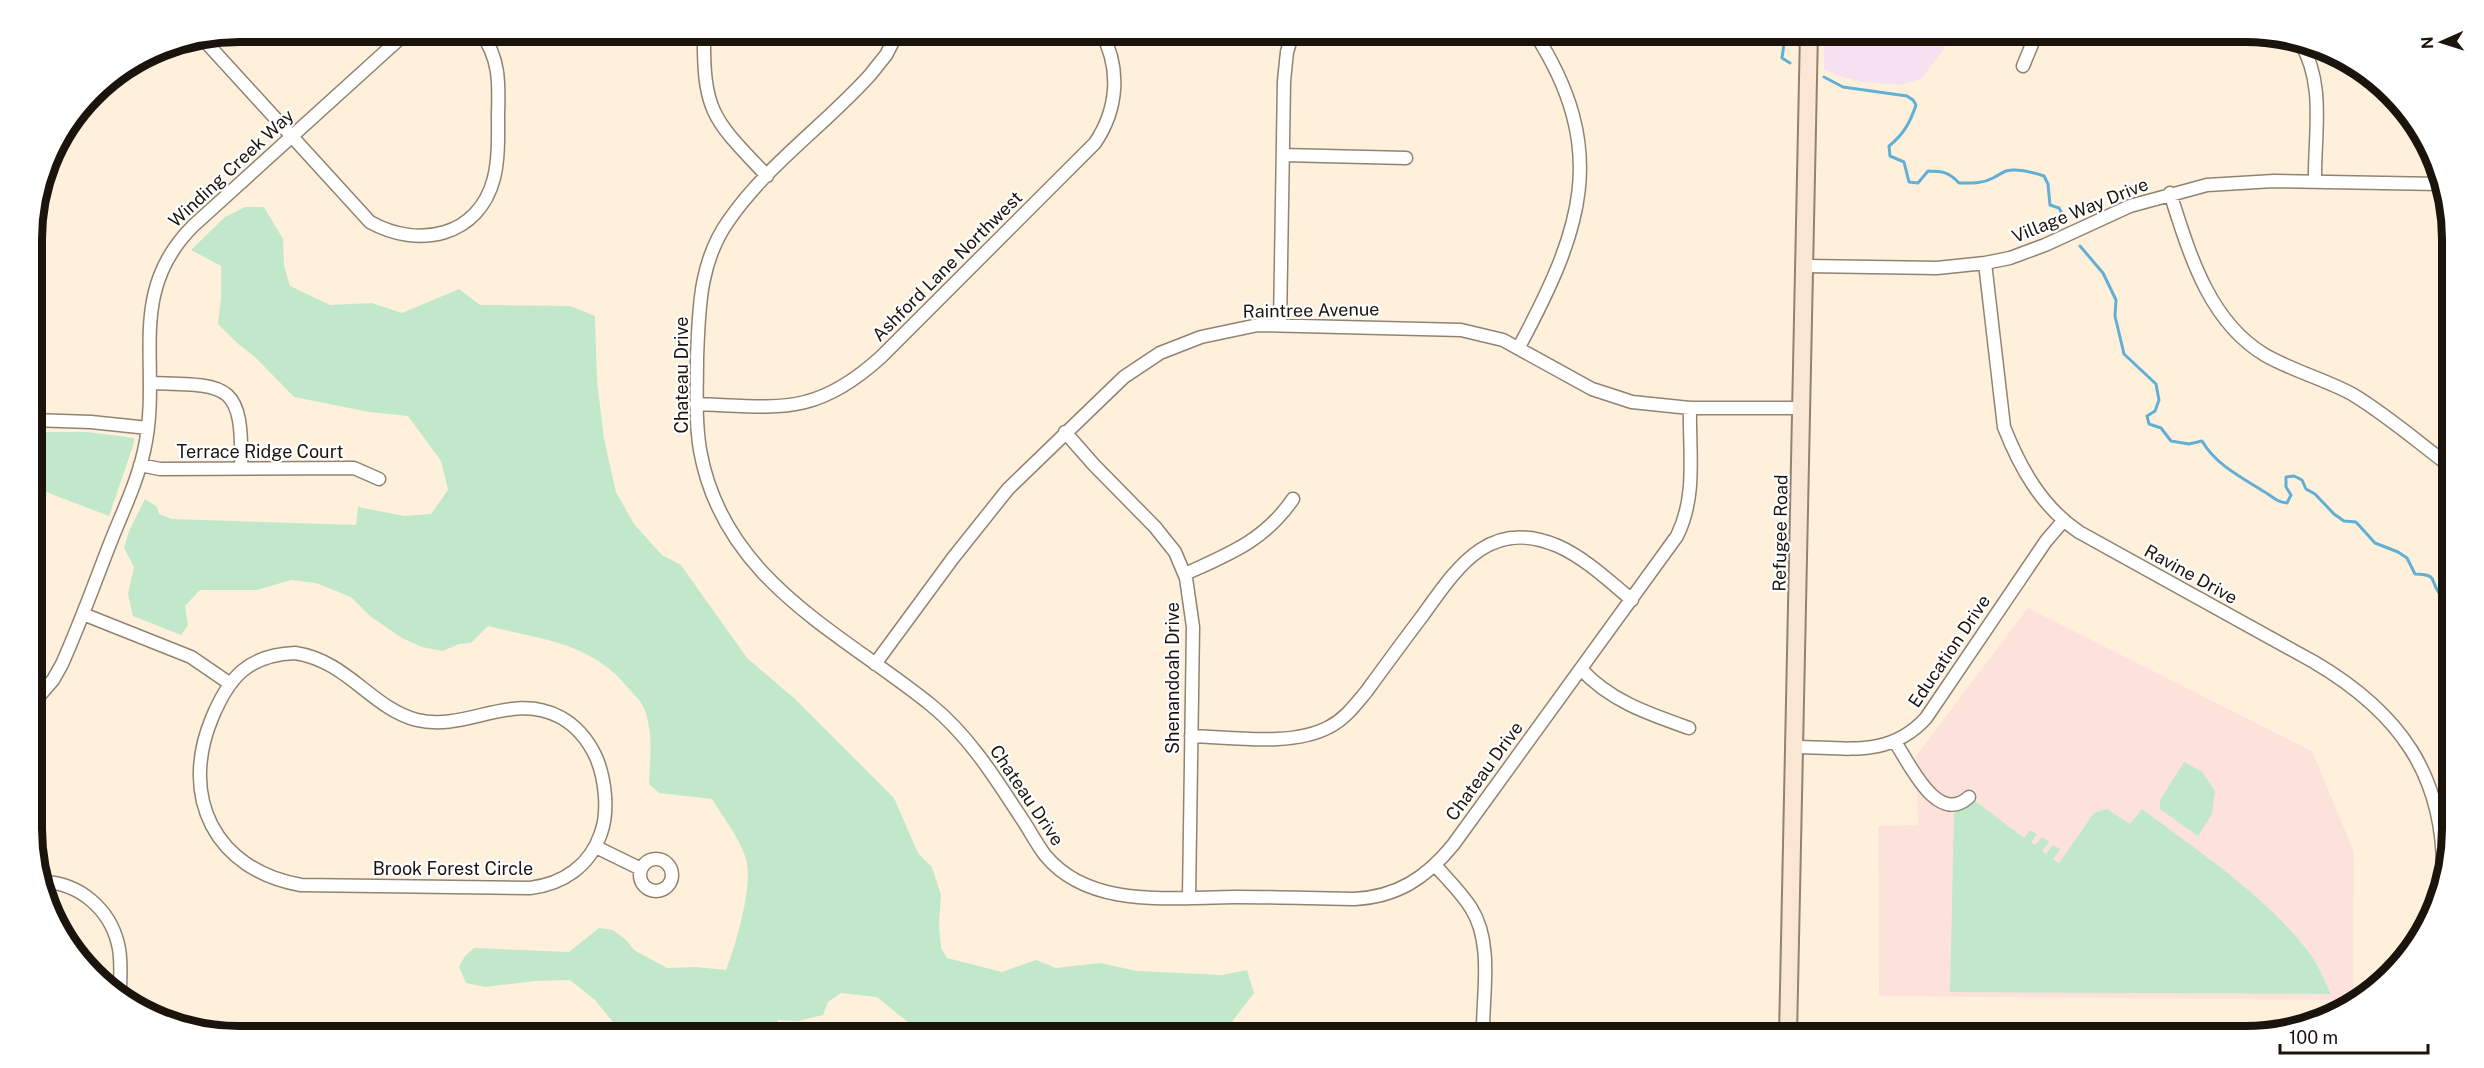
<svg xmlns="http://www.w3.org/2000/svg" width="2484" height="1068" font-family="'Public Sans',sans-serif">
  <rect width="100%" height="100%" fill="#fff0dc"/>
  <!-- commercial -->
  <path fill="#f6e1f1" d="M1824,32H1949L1944,49L1921,79L1900,85L1863,82L1838,76L1824,69Z"/>
  <!-- education -->
  <path fill="#fce2db" d="M2028,608L2312,751L2354,852L2353,1000L1879,996L1878,826L1918,825L1916,756Z"/>
  <!-- green -->
  <path fill="#c1e8cb" d="M245,207H264L283,239L284,266L290,286L330,305L372,303L402,313L459,289L480,305L570,306L595,316L597,381L604,439L616,492L634,524L662,555L681,565L747,658L795,699L894,798L918,853L932,867L941,895L939,924L941,948L947,958L1002,972L1036,960L1056,968L1100,963L1137,971L1222,975L1247,970L1254,993L1221,1036H920L914,1027L877,997L841,993L828,1002L823,1015L798,1021L778,1020L772,1036H615L612,1021L595,1000L570,980L535,981L485,987L466,983L459,967L465,956L474,948L569,952L599,928L613,930L626,940L634,950L667,968L696,967L726,970C736,945 755,881 745,856C738,836 723,817 712,799L659,793L649,784C650,758 654,730 643,706C640,700 633,693 628,688C591,642 542,640 488,626L471,643L459,644L443,651L422,647L402,638L370,616L351,597L316,583L291,580L257,590H200L185,606L188,625L181,635L133,616L128,594L134,567L124,548L129,531L145,499L157,507L159,514L172,519L356,525L358,507L404,516L431,514L448,490L441,461L408,416L369,412L294,397L255,357L237,343L218,324L221,298V266L191,250L225,217Z
    M32,432H87L134,438V443L109,516L33,487Z
    M2184,762L2202,772L2215,791L2212,814L2198,836L2160,809V800Z
    M1975,801L2024,838L2030,830L2037,834L2031,842L2035,845L2042,837L2049,842L2042,851L2046,854L2053,845L2060,849L2053,859L2059,863L2094,813L2107,809L2130,824L2142,809C2199,852 2270,898 2312,957C2320,968 2325,982 2331,994L1950,992L1954,813Z"/>
  <g fill="none" stroke-linecap="round" stroke-linejoin="round">
    <!-- stream -->
    <path stroke="#61afd5" stroke-width="3" d="M1781,32L1785,36L1782,58L1790,63
      M1824,77L1843,87L1907,96L1913,100L1916,105C1910,123 1903,135 1889,146L1890,156L1904,162L1909,182L1918,183L1928,171C1942,171 1949,172 1959,183C1971,183 1982,184 1993,178C1997,176 2001,173 2006,171C2018,168 2032,172 2044,176L2048,184L2050,205L2059,208L2065,219
      M2080,246L2103,273L2116,300L2115,316L2124,354L2156,384L2159,400L2155,411L2147,416L2149,424L2161,428L2171,441L2189,444L2202,441C2216,465 2241,477 2263,491C2273,496 2275,502 2287,503L2291,495L2286,487V477L2294,476L2302,480L2306,489L2315,494L2334,514L2344,521L2356,522L2375,543L2398,552L2407,558L2415,574C2439,575 2429,579 2439,593C2442,596 2448,599 2452,602"/>
    <defs>
      <path id="minor" d="M704,32C703,113 713,119 767,176
        M898,32L886,55L870,75C825,125 767,165 729,220C699,262 699,309 697,358C697,389 695,419 700,450C723,580 839,631 931,705C968,735 994,776 1020,816C1029,829 1036,843 1045,855C1090,910 1173,897 1236,897C1275,897 1315,898 1354,899C1397,897 1426,878 1453,845L1677,536C1697,496 1689,452 1690,408
        M203,39L370,222C418,249 479,237 494,178C499,157 498,135 498,114C499,84 500,57 480,32
        M2300,42C2326,84 2314,135 2315,182
        M2023,66L2037,32
        M1283,155L1406,158
        M2170,193C2189,252 2208,321 2265,355C2293,371 2324,379 2352,394C2387,415 2419,443 2451,467
        M1985,263L2004,427C2020,468 2042,507 2079,532L2314,662C2399,712 2445,775 2443,876
        M1806,266L1937,268L1985,263L2010,258L2045,245L2130,206L2207,185L2274,181L2439,184
        M1280,325L1284,81L1287,52L1293,32
        M1519,347C1581,231 1611,151 1534,32
        M150,383C229,385 243,382 241,468
        M696,404C779,407 815,417 881,357L1095,143C1118,109 1121,68 1101,32
        M32,420L91,422L148,428
        M1065,432L1094,465L1155,527L1175,552L1186,578L1193,627L1189,898
        M140,465L160,469L354,468L379,479
        M1185,574C1229,554 1264,541 1293,499
        M83,614L191,657L229,683
        M295,653C348,661 371,708 417,720C466,732 512,691 560,717C577,726 588,740 596,757C605,778 609,811 601,833C590,866 563,884 530,888L301,885C215,870 179,797 212,718C229,677 248,655 295,653Z
        M875,664L953,558L1008,489L1124,377L1160,353L1201,337L1258,325L1461,330L1503,340L1592,389L1632,402L1690,408H1802
        M1581,669C1610,701 1649,714 1689,728
        M33,703L53,680L62,664C80,624 95,582 111,541C123,511 137,482 144,451C163,367 124,295 193,226L407,32
        M1191,736C1232,737 1292,747 1329,727C1345,719 1355,705 1366,692C1385,666 1404,640 1423,615C1458,566 1490,517 1558,546C1585,558 1609,581 1632,600
        M1895,742C1910,764 1937,826 1969,797
        M1795,747C1844,747 1889,759 1926,718L2046,541L2064,520
        M596,847L641,869
        M640 875a16 16 0 1 1 32 0a16 16 0 1 1-32 0Z
        M1435,865C1447,879 1461,892 1471,908C1494,944 1482,996 1483,1036
        M44,882C80,883 110,910 118,944C122,959 120,975 120,991"/>
      <path id="secondary" d="M1788,1036L1809,32"/>
    </defs>
    <!-- minor casing -->
    <use href="#minor" stroke="#918371" stroke-width="15"/>
    <!-- secondary casing -->
    <use href="#secondary" stroke="#918371" stroke-width="20"/>
    <!-- minor -->
    <use href="#minor" stroke="#fff" stroke-width="12"/>
    <!-- secondary -->
    <use href="#secondary" stroke="#fae7d3" stroke-width="16"/>
  </g>
  <g text-anchor="middle" dominant-baseline="central" stroke-width="4.5" stroke-linejoin="round" paint-order="stroke">
    <!-- street labels -->
    <g font-size="18" fill="#1a140d" stroke="#fff">
      <text transform="translate(231 168) rotate(-43)">Winding Creek Way</text>
      <text transform="translate(2080 210) rotate(-22)">Village Way Drive</text>
      <text transform="translate(947 266) rotate(-45)">Ashford Lane Northwest</text>
      <text transform="translate(1311 310) rotate(-1)">Raintree Avenue</text>
      <text transform="translate(681 375) rotate(-90)">Chateau Drive</text>
      <text x="260" y="451">Terrace Ridge Court</text>
      <text transform="translate(1780 533) rotate(-89)">Refugee Road</text>
      <text transform="translate(2191 574) rotate(29)">Ravine Drive</text>
      <text transform="translate(1949 651) rotate(-56)">Education Drive</text>
      <text transform="translate(1172 678) rotate(-90)">Shenandoah Drive</text>
      <text transform="translate(1484 771) rotate(-54)">Chateau Drive</text>
      <text transform="translate(1027 795) rotate(56)">Chateau Drive</text>
      <text x="453" y="868">Brook Forest Circle</text>
    </g>
  </g>
  <!-- crop -->
  <path d="M0 0H2484V1068H0ZM239 42H2245A197 197 0 0 1 2442 239V829A197 197 0 0 1 2245 1026H239A197 197 0 0 1 42 829V239A197 197 0 0 1 239 42Z" fill="#fff" fill-rule="evenodd"/>
  <path fill="none" stroke="#1a140d" stroke-width="8" d="M239 42H2245A197 197 0 0 1 2442 239V829A197 197 0 0 1 2245 1026H239A197 197 0 0 1 42 829V239A197 197 0 0 1 239 42Z"/>
  <!-- north arrow -->
  <g transform="translate(2442 42) rotate(267)" stroke="#ffffff" stroke-width="4.5" paint-order="stroke">
  <path d="M0-4.5L10 22L0 15L-10 22Z" fill="#1a140d"/>
  <text y="-9" font-size="16" font-weight="bold" text-anchor="middle" fill="#1a140d">N</text>
  </g>
  <!-- scale -->
  <path d="M2280 1044v9h148v-9" fill="none" stroke="#1a140d" stroke-width="3"/>
  <text x="2289" y="1044" font-size="18" fill="#1a140d" stroke="#ffffff" stroke-width="4.5" paint-order="stroke">100 m</text>
</svg>
